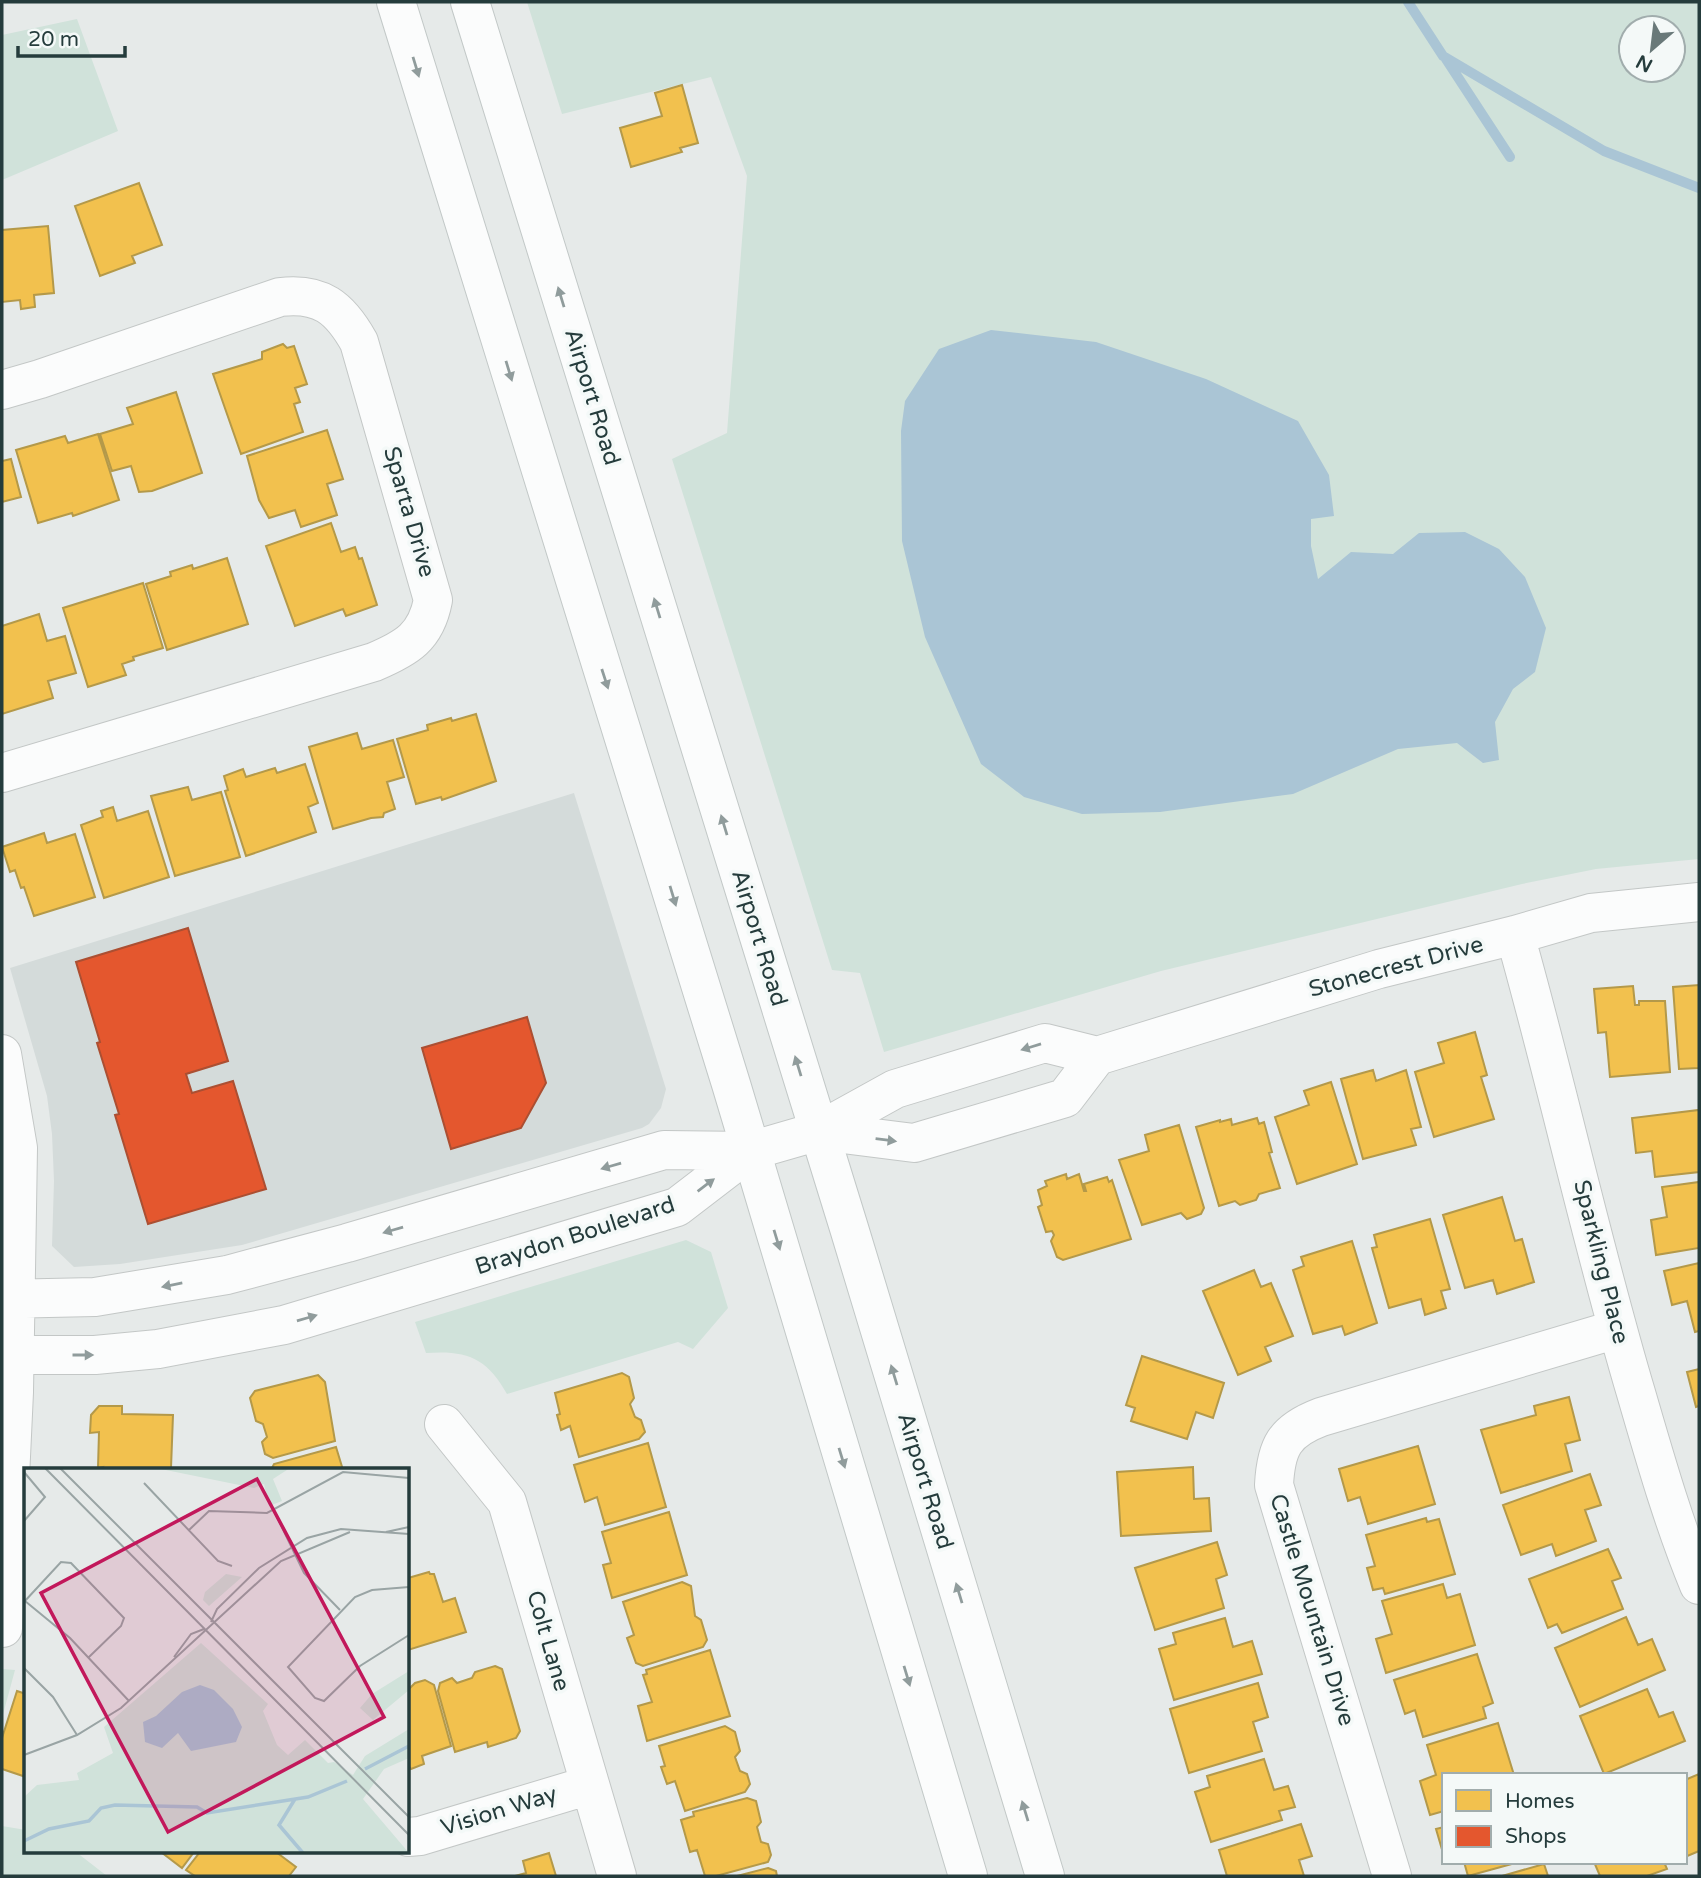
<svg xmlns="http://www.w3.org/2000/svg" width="1701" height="1878" font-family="'Varela Round',sans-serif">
  <rect width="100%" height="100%" fill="#e6eae9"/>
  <!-- built -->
  <path fill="#d4dbda" d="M574,793L666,1089L661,1108L649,1124L642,1128L242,1245L120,1264L74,1267L52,1246L54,1181L52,1134L47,1096L10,968Z"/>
  <!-- green -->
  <path fill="#d0e2da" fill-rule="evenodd" d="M527,2H1699V859L1596,869L1522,884L1161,971L884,1052L860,973L832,970L672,459L727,433L747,176L711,77L562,114ZM1631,28H1673V70H1631Z
    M77,19L118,131L2,180V35Z
    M686,1240L711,1252L728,1308L693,1349L678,1342L507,1394C487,1358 467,1350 426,1353L415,1322Z
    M2,1669L15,1670L2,1718Z
    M2,1826L26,1830V1852H76L107,1876H2Z"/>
  <!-- water -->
  <path fill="#aac5d5" d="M991,330L1096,342L1206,379L1298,421L1329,475L1334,516L1311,519V546L1318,579L1351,552L1393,554L1419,533L1465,532L1499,549L1525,577L1546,628L1535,672L1513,689L1495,722L1499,760L1483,763L1457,743L1398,749L1293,794L1160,812L1082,814L1024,797L981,764L925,637L902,541L901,431L905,401L939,349Z"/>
  <!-- homes -->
  <path fill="#f2c14e" stroke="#b49949" stroke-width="2" d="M682,85L698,143L680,148L682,152L631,167L620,128L662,116L655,93Z
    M139,183L162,245L132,256L135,263L100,276L75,206Z
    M48,226L54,293L34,295L35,307L21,309L20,300L2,302V230Z
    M283,344L287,348L294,346L307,384L295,388L300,402L294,404L303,432L241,454L213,374L262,359V352Z
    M176,392L202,473L152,491L139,492L131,466L112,471L100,434L133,424L127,408Z
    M327,430L343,479L327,484L337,515L301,527L295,510L269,518L259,500L247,456Z
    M98,434L119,500L73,516L72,513L38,523L16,450L65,436L68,443Z
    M11,459L21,497L2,502V461Z
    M331,523L341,552L355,547L359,559L362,558L377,605L346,616L343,609L295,626L266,546Z
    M227,558L248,624L167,650L146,584L171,576L170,572L192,565L193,569Z
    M143,583L163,648L133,657L134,660L122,664L126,675L88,687L63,608Z
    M39,614L47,641L65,636L76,673L48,681L53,698L2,714V626Z
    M476,714L496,781L442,800L441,797L416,804L397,739L428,730L427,725L451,718L452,721Z
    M357,733L362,749L393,740L404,777L387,782L395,809L384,813L383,817L371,818L333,829L309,747Z
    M305,764L318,803L308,807L316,832L246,856L225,791L228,790L224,776L243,769L246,777L275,768L277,773Z
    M188,787L192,800L221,792L240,857L175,876L151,796Z
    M113,807L117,821L148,811L169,877L104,898L81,825L103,817L101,811Z
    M44,833L47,843L75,834L95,897L34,916L24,887L21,888L15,870L10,872L2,847Z
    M1699,985V1068L1679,1069L1673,987Z
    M1633,986L1635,1005H1639V1001H1665L1670,1072L1610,1077L1606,1032L1598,1033L1594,989Z
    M1475,1032L1487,1075L1481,1077L1494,1119L1434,1137L1415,1072L1444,1063L1438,1043Z
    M1373,1070L1376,1081L1406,1070L1421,1127L1411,1129L1416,1145L1363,1159L1341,1079Z
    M1331,1082L1357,1164L1297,1184L1275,1117L1309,1105L1304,1091Z
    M1699,1110V1172L1655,1177L1652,1151L1636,1153L1632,1118Z
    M1257,1118L1259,1124L1264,1122L1272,1152L1269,1153L1280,1188L1259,1194L1256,1200L1240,1205L1235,1201L1219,1206L1196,1127L1220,1120V1122L1231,1119L1232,1125Z
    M1179,1125L1204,1208L1201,1214L1187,1219L1181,1213L1142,1225L1119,1160L1149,1151L1145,1135Z
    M1066,1174L1067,1179L1079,1174L1084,1191H1086L1084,1184L1107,1177L1109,1182L1112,1180L1131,1239L1063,1260L1057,1257L1051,1241L1054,1235L1052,1231L1046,1232L1038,1207L1042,1205L1038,1190L1047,1186L1045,1181Z
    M1699,1182V1248L1656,1255L1651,1220L1667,1217L1662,1187Z
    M1502,1197L1515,1241L1522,1239L1534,1282L1497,1294L1493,1280L1465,1288L1443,1215Z
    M1430,1219L1450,1289L1441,1291L1446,1308L1425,1315L1421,1299L1389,1308L1372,1248L1377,1247L1374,1235Z
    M1352,1241L1377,1323L1345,1335L1342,1326L1313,1334L1293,1270L1304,1266L1301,1257Z
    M1699,1263V1331L1695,1332L1687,1301L1672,1305L1664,1271Z
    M1254,1270L1261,1287L1271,1283L1293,1336L1265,1347L1271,1361L1238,1375L1203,1291Z
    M1142,1356L1224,1383L1213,1418L1196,1412L1187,1439L1131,1421L1135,1408L1126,1405Z
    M1699,1369V1406L1696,1407L1687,1372Z
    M622,1373L629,1377L634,1398L630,1404L635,1417L641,1420L645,1432L639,1439L579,1457L570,1426L561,1430L557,1415L560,1414L555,1393Z
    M318,1375L325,1382L335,1441L273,1458L265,1454L262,1442L267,1437L263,1424L256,1421L250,1398L255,1391Z
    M1569,1397L1580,1440L1565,1444L1572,1471L1501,1493L1481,1430L1536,1415L1534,1406Z
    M99,1406H122V1414L173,1415L171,1468L102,1470L103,1467L98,1468L99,1432L90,1433L91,1415Z
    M648,1443L666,1507L605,1525L597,1497L585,1502L574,1465Z
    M1418,1446L1435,1504L1368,1524L1360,1497L1348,1501L1339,1469Z
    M336,1447L343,1470H271L274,1464Z
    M1193,1467L1194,1499L1209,1498L1211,1531L1121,1536L1117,1472Z
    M1590,1474L1601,1505L1585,1510L1596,1541L1556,1556L1552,1544L1521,1555L1503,1505Z
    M669,1512L687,1575L612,1598L603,1565L611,1563L602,1532Z
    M1426,1518L1427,1522L1439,1519L1455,1574L1385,1594L1383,1588L1373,1590L1367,1568L1375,1566L1366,1535Z
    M1217,1542L1227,1575L1216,1579L1224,1608L1155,1630L1135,1568Z
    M1608,1549L1621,1578L1612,1581L1623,1609L1562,1633L1557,1624L1548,1628L1529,1579Z
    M429,1572L430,1574H434L443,1602L455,1598L466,1632L408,1650V1578Z
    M682,1582L691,1586L695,1616L701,1620L707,1640L703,1647L643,1666L636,1663L627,1638L634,1635L623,1602Z
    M1443,1584L1447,1598L1460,1594L1475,1645L1386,1673L1376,1639L1392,1634L1382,1601Z
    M1626,1617L1638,1645L1652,1639L1665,1670L1580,1707L1555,1648Z
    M1225,1618L1233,1647L1252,1641L1262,1674L1174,1700L1159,1649L1176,1644L1173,1633Z
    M710,1650L730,1716L647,1741L638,1706L652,1702L643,1675L647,1674L646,1670Z
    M1477,1654L1493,1703L1483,1707L1486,1718L1423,1737L1415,1710L1405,1714L1394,1680Z
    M495,1666L502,1669L520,1731L516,1738L488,1747L487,1742L455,1752L438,1691L440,1683L452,1678L457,1683L472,1678L475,1672Z
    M425,1680L434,1685L451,1746L422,1756L424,1764L411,1769L408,1765V1690L415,1683Z
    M1258,1683L1268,1717L1253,1722L1262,1751L1189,1773L1170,1709Z
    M1647,1689L1659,1717L1673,1712L1685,1741L1604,1774L1580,1716Z
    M17,1691L26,1694V1777L2,1769V1738Z
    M1498,1723L1514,1775H1444V1811L1430,1815L1420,1781L1436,1775L1427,1745Z
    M725,1726L735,1732L740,1751L735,1757L740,1771L747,1774L750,1784L745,1792L685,1811L675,1781L667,1784L661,1767L665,1766L659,1746Z
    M1264,1759L1274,1790L1288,1786L1295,1807L1279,1811L1282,1820L1211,1842L1195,1792L1210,1787L1207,1776Z
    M1699,1774V1851L1685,1857V1780Z
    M747,1798L756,1801L761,1822L757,1827L761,1842L768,1844L771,1855L768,1862L716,1876H705L697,1850L690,1852L681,1820L694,1816L693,1812Z
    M1301,1824L1312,1856L1299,1860L1304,1876H1227L1219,1850Z
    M1444,1827V1853H1443L1436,1829Z
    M161,1852H194L182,1868Z
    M200,1852H276L296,1867L289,1876H195L186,1870Z
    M549,1853L556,1876H515L526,1873L523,1861Z
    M1464,1862H1519L1468,1876Z
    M1594,1862H1664L1667,1869L1647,1876H1600Z
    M1544,1864L1548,1876H1502Z
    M768,1868L776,1871L777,1876H737Z"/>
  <!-- shops -->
  <path fill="#e4572e" stroke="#ab4f32" stroke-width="2" d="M188,928L228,1061L186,1074L192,1093L233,1081L266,1189L148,1224L115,1115L119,1114L97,1043L100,1042L76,962Z
    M527,1017L546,1083L521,1128L451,1149L422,1048Z"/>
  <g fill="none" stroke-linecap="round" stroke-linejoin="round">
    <!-- stream -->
    <path stroke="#aac5d5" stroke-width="10" d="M1408,2L1443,56L1604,151L1699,188
      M1446,59L1510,157"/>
    <defs>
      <path id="street" d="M2,390L40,379L280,297C321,292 340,308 359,342L433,600C426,637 407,648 374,662L2,773
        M1515,935C1558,1087 1591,1242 1636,1393C1655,1458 1673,1522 1699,1585
        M2,1054L18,1148L14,1392L3,1628
        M819,1131L914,1143L1065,1098L1097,1056
        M2,1299L95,1297L227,1275L347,1243L664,1150L750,1151L819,1131L895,1089L1045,1043L1097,1056L1379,969L1515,935L1591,913L1699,902
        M2,1355H95L158,1349L284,1325L677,1207L750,1151
        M444,1424L507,1502L617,1876
        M408,1837L420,1836L590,1785
        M1392,1876L1274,1485C1276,1447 1284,1431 1321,1417L1617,1329"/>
      <path id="secondary" d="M396,2L731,1084L968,1876
        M470,2L849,1228L1045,1876"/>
    </defs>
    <!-- street casing -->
    <use href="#street" stroke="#c3c7c6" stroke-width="40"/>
    <!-- secondary casing -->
    <use href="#secondary" stroke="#c2c8c7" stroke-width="40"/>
    <!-- street -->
    <use href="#street" stroke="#fbfcfc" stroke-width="38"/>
    <!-- secondary -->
    <use href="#secondary" stroke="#fbfcfc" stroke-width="38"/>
  </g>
  <!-- one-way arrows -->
  <defs><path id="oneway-solid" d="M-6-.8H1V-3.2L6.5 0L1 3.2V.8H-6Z" transform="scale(1.75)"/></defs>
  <g fill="#909c9c">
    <use href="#oneway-solid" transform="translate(416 67) rotate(73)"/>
    <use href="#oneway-solid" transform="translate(561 297) rotate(-107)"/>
    <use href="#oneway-solid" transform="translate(509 371) rotate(73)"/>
    <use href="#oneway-solid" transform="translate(657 608) rotate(-107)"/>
    <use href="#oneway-solid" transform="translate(605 679) rotate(72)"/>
    <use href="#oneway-solid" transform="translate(724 825) rotate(-107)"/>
    <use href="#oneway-solid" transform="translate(673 896) rotate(73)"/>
    <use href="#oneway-solid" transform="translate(1031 1047) rotate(163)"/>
    <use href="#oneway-solid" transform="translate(798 1066) rotate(-107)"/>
    <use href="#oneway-solid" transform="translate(886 1140) rotate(7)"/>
    <use href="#oneway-solid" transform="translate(611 1166) rotate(164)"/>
    <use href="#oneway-solid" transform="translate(706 1185) rotate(-37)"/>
    <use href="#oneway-solid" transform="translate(393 1230) rotate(164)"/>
    <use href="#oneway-solid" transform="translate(777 1240) rotate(73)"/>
    <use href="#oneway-solid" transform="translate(172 1285) rotate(169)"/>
    <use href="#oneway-solid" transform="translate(307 1318) rotate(-16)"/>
    <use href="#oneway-solid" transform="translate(83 1355)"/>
    <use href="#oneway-solid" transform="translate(894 1375) rotate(-107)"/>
    <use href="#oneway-solid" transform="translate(842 1458) rotate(73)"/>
    <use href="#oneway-solid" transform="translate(959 1593) rotate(-107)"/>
    <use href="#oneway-solid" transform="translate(907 1676) rotate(73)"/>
    <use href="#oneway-solid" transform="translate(1025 1811) rotate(-107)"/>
  </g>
  <g text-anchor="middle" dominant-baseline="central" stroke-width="7" stroke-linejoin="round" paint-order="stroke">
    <!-- street labels -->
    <g font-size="23" fill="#253c3c" stroke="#f4f9f8">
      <text transform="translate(592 397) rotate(73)">Airport Road</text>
      <text transform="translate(409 512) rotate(74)">Sparta Drive</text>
      <text transform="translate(759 938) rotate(73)">Airport Road</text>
      <text transform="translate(1396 967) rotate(-15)">Stonecrest Drive</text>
      <text transform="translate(575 1236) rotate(-18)">Braydon Boulevard</text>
      <text transform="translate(1601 1262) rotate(76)">Sparkling Place</text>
      <text transform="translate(925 1481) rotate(73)">Airport Road</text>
      <text transform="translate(1312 1610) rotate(73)">Castle Mountain Drive</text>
      <text transform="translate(548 1641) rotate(74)">Colt Lane</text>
      <text transform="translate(499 1811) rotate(-17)">Vision Way</text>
    </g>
  </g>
  <!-- overview -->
  <g transform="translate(24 1468)">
    <rect width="385" height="385" fill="#e6eae9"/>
    <path d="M132,0H266L249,11L258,33L245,38L240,16L230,20ZM202,106L218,109L185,138L179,132L181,124ZM177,175L244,236L239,243L253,277L264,287L281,272L304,295L310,294L329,307L341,288L385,261V290L360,301L339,331L385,385H0V329L13,317L55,312L53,305L89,285L80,259ZM385,203V222L349,252L336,240L348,226Z" fill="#d0e2da"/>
    <path d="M176,217L190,222L209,241L218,259L212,274L167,283L154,265L138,280L121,274L119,254L132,248L158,224Z" fill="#aac5d5"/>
    <path fill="none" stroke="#aac5d5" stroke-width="3.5" d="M341,301L385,278M271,331L255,357L279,385M0,373L25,361L65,353L77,340L91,337L173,339L183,345L284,329L323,313"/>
    <path fill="none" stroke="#99a4a4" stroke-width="2" d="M21,0L385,367M36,0L385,349M0,4L21,29L0,53M120,15L194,93L208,98M250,43L280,105L316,142M165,62L185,43L243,45L319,4L385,10M362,64L385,59M385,119L348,122L331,129L264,199L291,230L300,233L336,198L385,167M1,133L46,170L105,233M0,134L37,94L47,95L100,150L97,158L65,189M187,154L193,141L235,100L283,70L317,61L385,66M150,189L167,166L180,161M0,200L29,229L53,267M0,287L53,267L97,240L257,93L326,64"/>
    <path fill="#c2185b" fill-opacity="0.15" stroke="#c2185b" stroke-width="3.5" d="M233,11L360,249L144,364L17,125Z"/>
    <rect width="385" height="385" fill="none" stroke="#253c3c" stroke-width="3.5"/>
  </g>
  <!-- border -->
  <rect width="1701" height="1878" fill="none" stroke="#253c3c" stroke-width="7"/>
  <!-- legend -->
  <rect x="1442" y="1773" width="245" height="91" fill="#f4f9f8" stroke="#a1adad" stroke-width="2"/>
  <rect x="1456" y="1790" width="35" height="21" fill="#f2c14e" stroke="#a1adad" stroke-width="2"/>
  <text x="1505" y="1808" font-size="21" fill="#253c3c">Homes</text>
  <rect x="1456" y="1826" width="35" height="21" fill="#e4572e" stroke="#a1adad" stroke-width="2"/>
  <text x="1505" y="1843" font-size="21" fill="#253c3c">Shops</text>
  <!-- north arrow -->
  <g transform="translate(1652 49) rotate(208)"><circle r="33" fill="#f4f9f8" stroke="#a1adad" stroke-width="2"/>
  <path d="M0-5L12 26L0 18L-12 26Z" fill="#697979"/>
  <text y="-10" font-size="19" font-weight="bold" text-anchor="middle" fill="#253c3c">N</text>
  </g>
  <!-- scale -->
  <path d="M18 46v10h107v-10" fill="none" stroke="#253c3c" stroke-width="3.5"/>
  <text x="28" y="46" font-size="21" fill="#253c3c" stroke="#f4f9f8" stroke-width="5" paint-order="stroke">20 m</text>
</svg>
